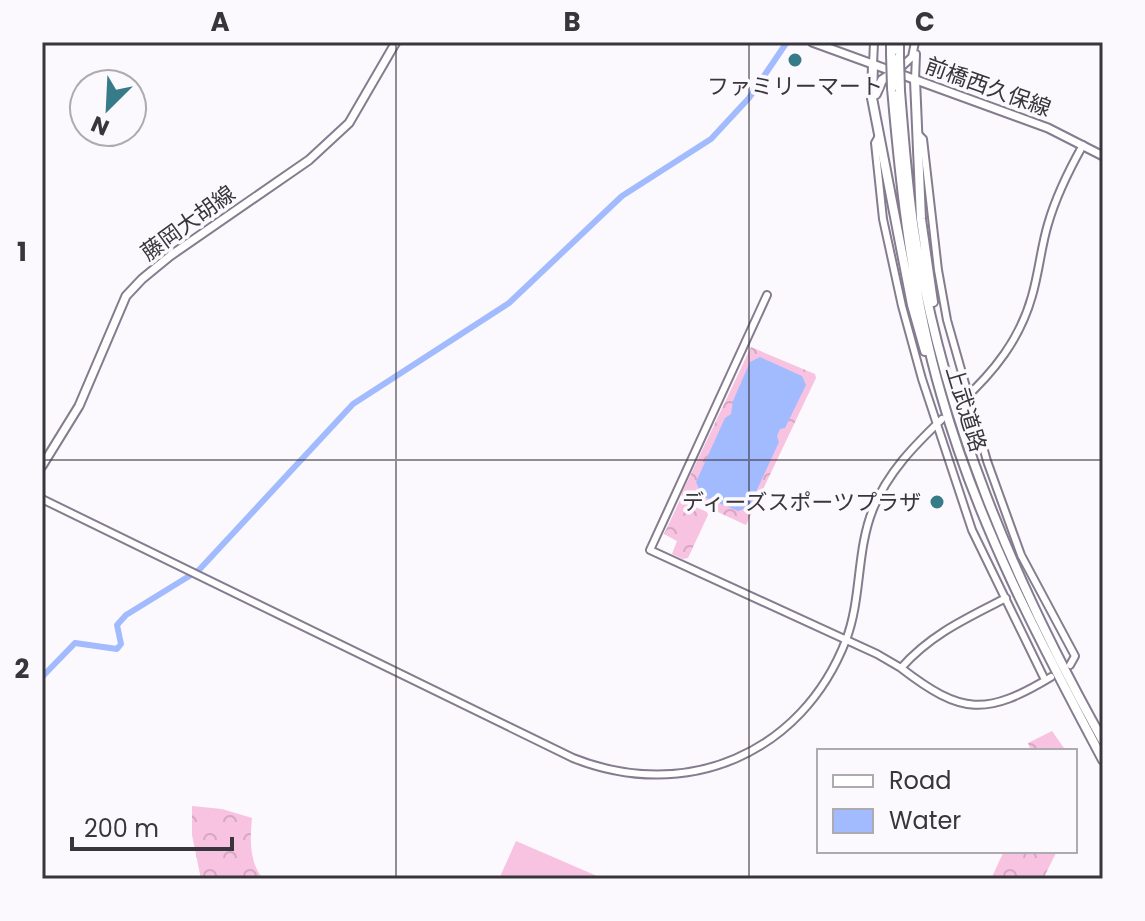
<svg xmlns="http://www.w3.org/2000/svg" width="1145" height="921" font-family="Poppins,'Noto Sans JP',sans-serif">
  <defs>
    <pattern id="forest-crowns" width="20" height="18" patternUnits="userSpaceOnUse" patternTransform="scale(2)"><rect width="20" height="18" fill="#f8c2e1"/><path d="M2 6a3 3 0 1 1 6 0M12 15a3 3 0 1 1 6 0" fill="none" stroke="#d5a7c2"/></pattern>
  </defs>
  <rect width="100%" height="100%" fill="#fbf9fd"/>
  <!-- forest -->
  <path fill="url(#forest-crowns)" d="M751,347L815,374L816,378L746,525L681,495Z
    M680,500L707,512L708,515L688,558L683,559L672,554L677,541L664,534Z
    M1052,731L1066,751H1031L1028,743Z
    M192,806L222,809L252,818C250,839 249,862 263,879H201L192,835Z
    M1004,851H1057L1043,879H991Z"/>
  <!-- pitch -->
  <path fill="#f8c2e1" d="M516,841L604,879H499Z"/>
  <!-- water -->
  <path fill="#a2bbfe" d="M760,357L802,376L806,385L785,428L780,429L777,436L779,442L749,507L738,511L702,496L696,482L725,418L731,414L733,401L750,362Z"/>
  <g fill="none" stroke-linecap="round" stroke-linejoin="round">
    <!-- canal -->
    <path stroke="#a2bbfe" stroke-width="6" d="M42,677L75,643L117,649L121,644L117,625L126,615L199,570L353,404L509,303L622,196L711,139L749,98L787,42"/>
    <defs>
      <path id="secondary" d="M873,65L874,42
        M897,71L912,57L915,42
        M915,80L916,54
        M918,134L923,139L938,270L947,320L987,461L1021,555L1075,656L1070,665
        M879,136L875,143L883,219L902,306L922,379L972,530L1045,680
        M767,295L650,550L877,654L901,668C931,634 967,618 1006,598
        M961,402C994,372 1020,339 1032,296C1039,272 1041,247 1048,224C1056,196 1069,170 1083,145
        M42,499L573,758C686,803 802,754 846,640C862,598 856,551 873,509C888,472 914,446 942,419
        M901,668C962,715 986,716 1051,677"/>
      <path id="primary" d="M812,42L1048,128L1103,156
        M42,466L79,406L126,296L142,279L170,256L309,160L349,123L396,42"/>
      <path id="highway" d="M899,42V57
        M891,54V42
        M873,65L872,98L912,305L925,351
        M915,80L921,219L933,302
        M892,88C901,191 912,294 941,394C977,523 1040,642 1103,760
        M900,91C904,138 907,184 914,230C943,415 1013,580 1103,741
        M876,94L882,80L894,72"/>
    </defs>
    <!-- secondary casing -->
    <use href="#secondary" stroke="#857c8f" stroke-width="10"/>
    <!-- primary casing -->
    <use href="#primary" stroke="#857c8f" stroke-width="11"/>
    <!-- highway casing -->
    <use href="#highway" stroke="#857c8f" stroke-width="12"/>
    <!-- secondary -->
    <use href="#secondary" stroke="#fff" stroke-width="6"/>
    <!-- primary -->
    <use href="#primary" stroke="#fff" stroke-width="7"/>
    <!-- highway -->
    <use href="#highway" stroke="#fff" stroke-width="8"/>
    <defs>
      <path id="highway-bridge" d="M891,54L892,88
        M899,57L900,91"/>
    </defs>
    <!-- highway-bridge casing -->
    <use href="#highway-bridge" stroke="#857c8f" stroke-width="12" stroke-linecap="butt"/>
    <!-- highway-bridge -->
    <use href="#highway-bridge" stroke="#fff" stroke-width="8"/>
  </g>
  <!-- grid -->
  <path fill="none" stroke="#38353d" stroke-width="2" stroke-opacity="0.55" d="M396,42V879M749,42V879M42,460H1103"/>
  <!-- markers -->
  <g fill="#367b88" stroke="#fbf9fd" stroke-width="3">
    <circle cx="795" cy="60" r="8"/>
    <circle cx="937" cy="502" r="8"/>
  </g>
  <g text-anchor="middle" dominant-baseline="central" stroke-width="7" stroke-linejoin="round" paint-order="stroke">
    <!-- poi labels -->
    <g font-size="22" fill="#38353d" stroke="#fbf9fd">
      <text x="795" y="86">ファミリーマート</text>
      <text x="921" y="502" text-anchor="end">ディーズスポーツプラザ</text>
    </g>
    <!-- street labels -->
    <g font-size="22" fill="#38353d" stroke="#fbf9fd">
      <text transform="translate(988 87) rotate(20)">前橋西久保線</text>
      <text transform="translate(188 223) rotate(-36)">藤岡大胡線</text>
      <text transform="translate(966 409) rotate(73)">上武道路</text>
    </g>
  </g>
  <!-- border -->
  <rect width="1145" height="921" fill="none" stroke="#fbf9fd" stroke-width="88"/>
  <!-- legend -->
  <rect x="817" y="749" width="260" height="104" fill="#fbf9fd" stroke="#adabb0" stroke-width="2"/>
  <rect x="833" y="775" width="40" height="12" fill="#ffffff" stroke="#adabb0" stroke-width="2"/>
  <text x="889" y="789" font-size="24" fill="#38353d">Road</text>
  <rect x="833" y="809" width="40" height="24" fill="#a2bbfe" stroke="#adabb0" stroke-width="2"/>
  <text x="889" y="829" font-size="24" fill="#38353d">Water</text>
  <!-- north arrow -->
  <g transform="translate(108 108) rotate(204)"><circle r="38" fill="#fbf9fd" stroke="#adabb0" stroke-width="2"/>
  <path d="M0-6L14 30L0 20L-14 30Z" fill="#367b88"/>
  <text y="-12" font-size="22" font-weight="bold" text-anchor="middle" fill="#38353d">N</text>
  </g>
  <!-- scale -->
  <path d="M72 837v12h160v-12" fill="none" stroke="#38353d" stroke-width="4"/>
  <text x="84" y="837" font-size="24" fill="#38353d" stroke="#fbf9fd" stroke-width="6" paint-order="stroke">200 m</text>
  <rect x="44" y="44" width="1057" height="833" fill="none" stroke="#38353d" stroke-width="3"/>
  <g font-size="26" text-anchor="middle" font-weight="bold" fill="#38353d">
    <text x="220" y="31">A</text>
    <text x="572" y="31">B</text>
    <text x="925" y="31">C</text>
    <text x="22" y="261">1</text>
    <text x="22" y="678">2</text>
  </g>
</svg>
